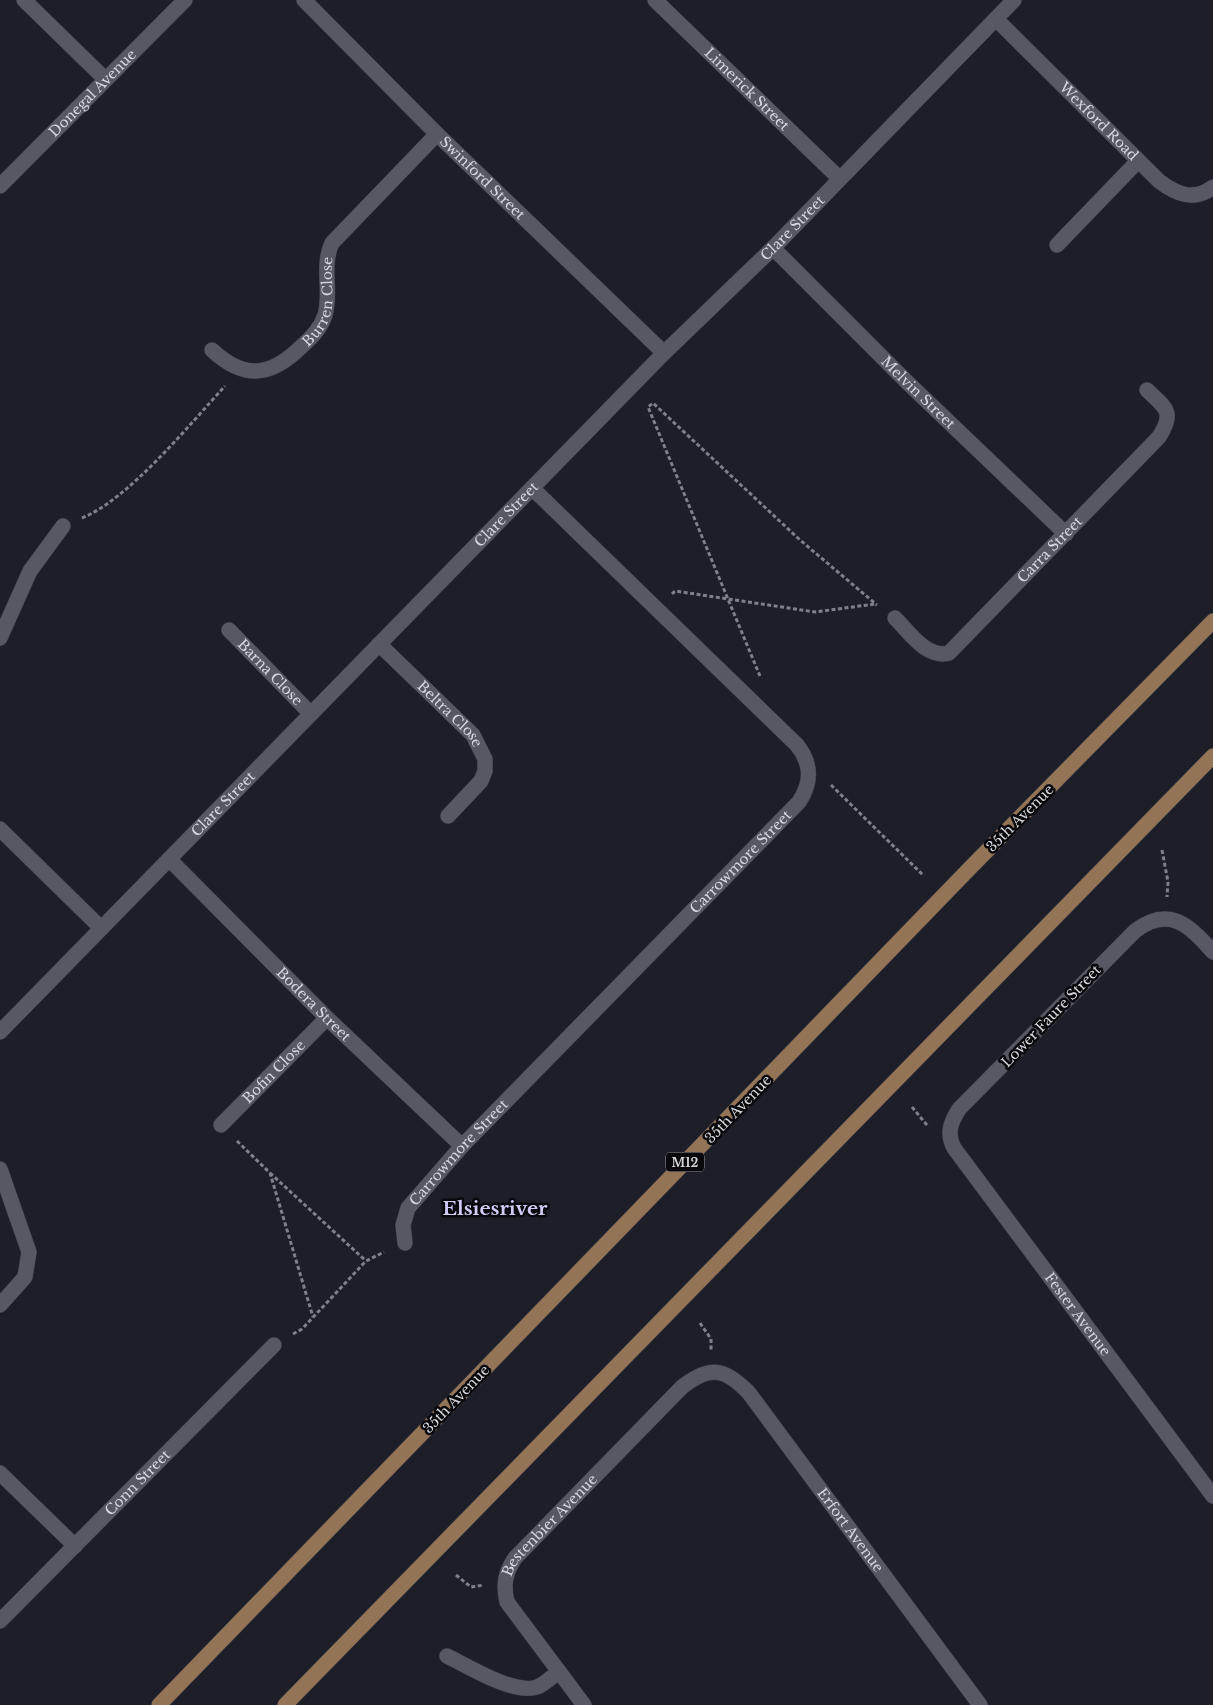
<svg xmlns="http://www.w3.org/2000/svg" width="1213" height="1705" font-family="'Libre Baskerville',serif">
  <rect width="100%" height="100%" fill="#1d1e28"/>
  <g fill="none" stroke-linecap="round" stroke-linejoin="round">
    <defs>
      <g id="minor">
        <path d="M24,0L105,79"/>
        <path id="s1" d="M304,0L437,134L664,353"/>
        <path id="s2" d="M655,0L839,178"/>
        <path id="s3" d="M996,19L1159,181C1176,194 1194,202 1213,187"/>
        <path id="s4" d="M0,186L185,0"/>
        <path d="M1057,245L1138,161"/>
        <path id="s5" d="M773,248L908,383L1066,534"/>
        <path id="s6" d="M212,350C245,381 272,376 302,346C312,337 321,328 325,315C332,291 321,267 332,243L437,134"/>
        <path id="s7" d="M895,618C910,633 927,659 949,653L1159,437C1175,412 1166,408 1147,390"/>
        <path id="s8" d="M229,630L311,714"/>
        <path d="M0,638L30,571L63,526"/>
        <path id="s9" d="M379,644L473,735L485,759V771L481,781L448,816"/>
        <path d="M0,829L101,928"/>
        <path id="s10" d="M169,859L327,1018L462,1146"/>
        <path id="s11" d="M1213,952C1189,925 1169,905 1135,931L959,1109C951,1122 946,1133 954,1148L1213,1496"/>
        <path id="s12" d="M0,1032L664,353L773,248L1014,0"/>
        <path id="s13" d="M221,1125L327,1018"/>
        <path d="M0,1169L29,1252L25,1277L0,1305"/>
        <path id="s14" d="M405,1243L403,1225L408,1208L462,1146L799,802C812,782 812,764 797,745L532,488"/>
        <path d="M0,1473L75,1546"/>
        <path id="s15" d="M0,1621L274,1345"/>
        <path d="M447,1656C468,1666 514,1695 537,1687C545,1684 552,1676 559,1672"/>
        <path id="s16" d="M584,1705L507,1602C503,1585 505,1573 515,1558L682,1387C710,1365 725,1368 749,1393L980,1705"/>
      </g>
      <path id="major" d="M159,1705L971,867L1213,621
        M285,1705L1213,756"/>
    </defs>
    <!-- minor casing -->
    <use href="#minor" stroke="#393a41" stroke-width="16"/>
    <!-- major casing -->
    <use href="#major" stroke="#393a41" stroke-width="16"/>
    <!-- path -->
    <path stroke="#7f8088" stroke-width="3" stroke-dasharray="4 2.5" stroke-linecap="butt" d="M82,518C129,499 189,425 225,386
      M672,594L675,591L815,612L875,604
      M760,676L648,407L653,403L800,540L877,605
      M831,785L924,876
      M1162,850L1168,882L1167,897
      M912,1107L926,1124L930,1125
      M237,1141L270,1173L313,1317
      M270,1173L366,1261
      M700,1323L711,1339V1351
      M293,1334L302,1329L366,1261L384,1252
      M456,1575L471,1587L484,1585"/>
    <!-- minor -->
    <use href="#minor" stroke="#575864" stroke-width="15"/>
    <!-- major -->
    <use href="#major" stroke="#947457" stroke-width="15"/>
  </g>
  <g text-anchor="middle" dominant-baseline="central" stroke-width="5" stroke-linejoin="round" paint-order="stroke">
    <!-- shield labels -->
    <rect fill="#08080d" stroke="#98999f" stroke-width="1" x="666" y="1152.5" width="38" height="19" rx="4"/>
    <g font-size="12" font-weight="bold" fill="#d6d7de">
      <text x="685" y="1162">M12</text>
    </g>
    <!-- street labels -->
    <g font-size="14" fill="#d6d7de" stroke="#08080d">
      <text stroke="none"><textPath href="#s2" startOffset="128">Limerick Street</textPath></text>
      <text stroke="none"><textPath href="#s4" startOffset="131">Donegal Avenue</textPath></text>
      <text stroke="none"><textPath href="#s3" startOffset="145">Wexford Road</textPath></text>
      <text stroke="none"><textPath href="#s1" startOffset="252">Swinford Street</textPath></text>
      <text stroke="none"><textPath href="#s12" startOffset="1129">Clare Street</textPath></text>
      <text stroke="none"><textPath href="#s6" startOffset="154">Burren Close</textPath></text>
      <text stroke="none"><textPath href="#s5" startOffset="205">Melvin Street</textPath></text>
      <text stroke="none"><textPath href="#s12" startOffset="724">Clare Street</textPath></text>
      <text stroke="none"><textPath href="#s7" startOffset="212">Carra Street</textPath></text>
      <text stroke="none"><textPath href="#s8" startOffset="59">Barna Close</textPath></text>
      <text stroke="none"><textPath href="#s9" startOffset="100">Beltra Close</textPath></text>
      <text stroke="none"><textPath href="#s12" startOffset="319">Clare Street</textPath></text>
      <text transform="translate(1020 818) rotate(-45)">35th Avenue</text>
      <text stroke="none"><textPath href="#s14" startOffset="516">Carrowmore Street</textPath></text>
      <text stroke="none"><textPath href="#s10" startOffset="205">Bodera Street</textPath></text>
      <text transform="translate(1051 1016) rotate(-46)">Lower Faure Street</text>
      <text stroke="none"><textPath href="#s13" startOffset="75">Bofin Close</textPath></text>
      <text transform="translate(738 1109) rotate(-46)">35th Avenue</text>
      <text stroke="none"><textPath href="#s14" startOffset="111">Carrowmore Street</textPath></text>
      <text stroke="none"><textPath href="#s11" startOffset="592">Fester Avenue</textPath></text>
      <text transform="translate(456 1399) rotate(-46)">35th Avenue</text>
      <text stroke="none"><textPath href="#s15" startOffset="195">Conn Street</textPath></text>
      <text stroke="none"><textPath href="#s16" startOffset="222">Bestenbier Avenue</textPath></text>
      <text stroke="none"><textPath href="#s16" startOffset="662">Erfort Avenue</textPath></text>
    </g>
    <!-- district labels -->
    <g font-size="19" font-weight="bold" fill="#d0ccf7" stroke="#08080d">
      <text x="495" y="1208">Elsiesriver</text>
    </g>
  </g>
</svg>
